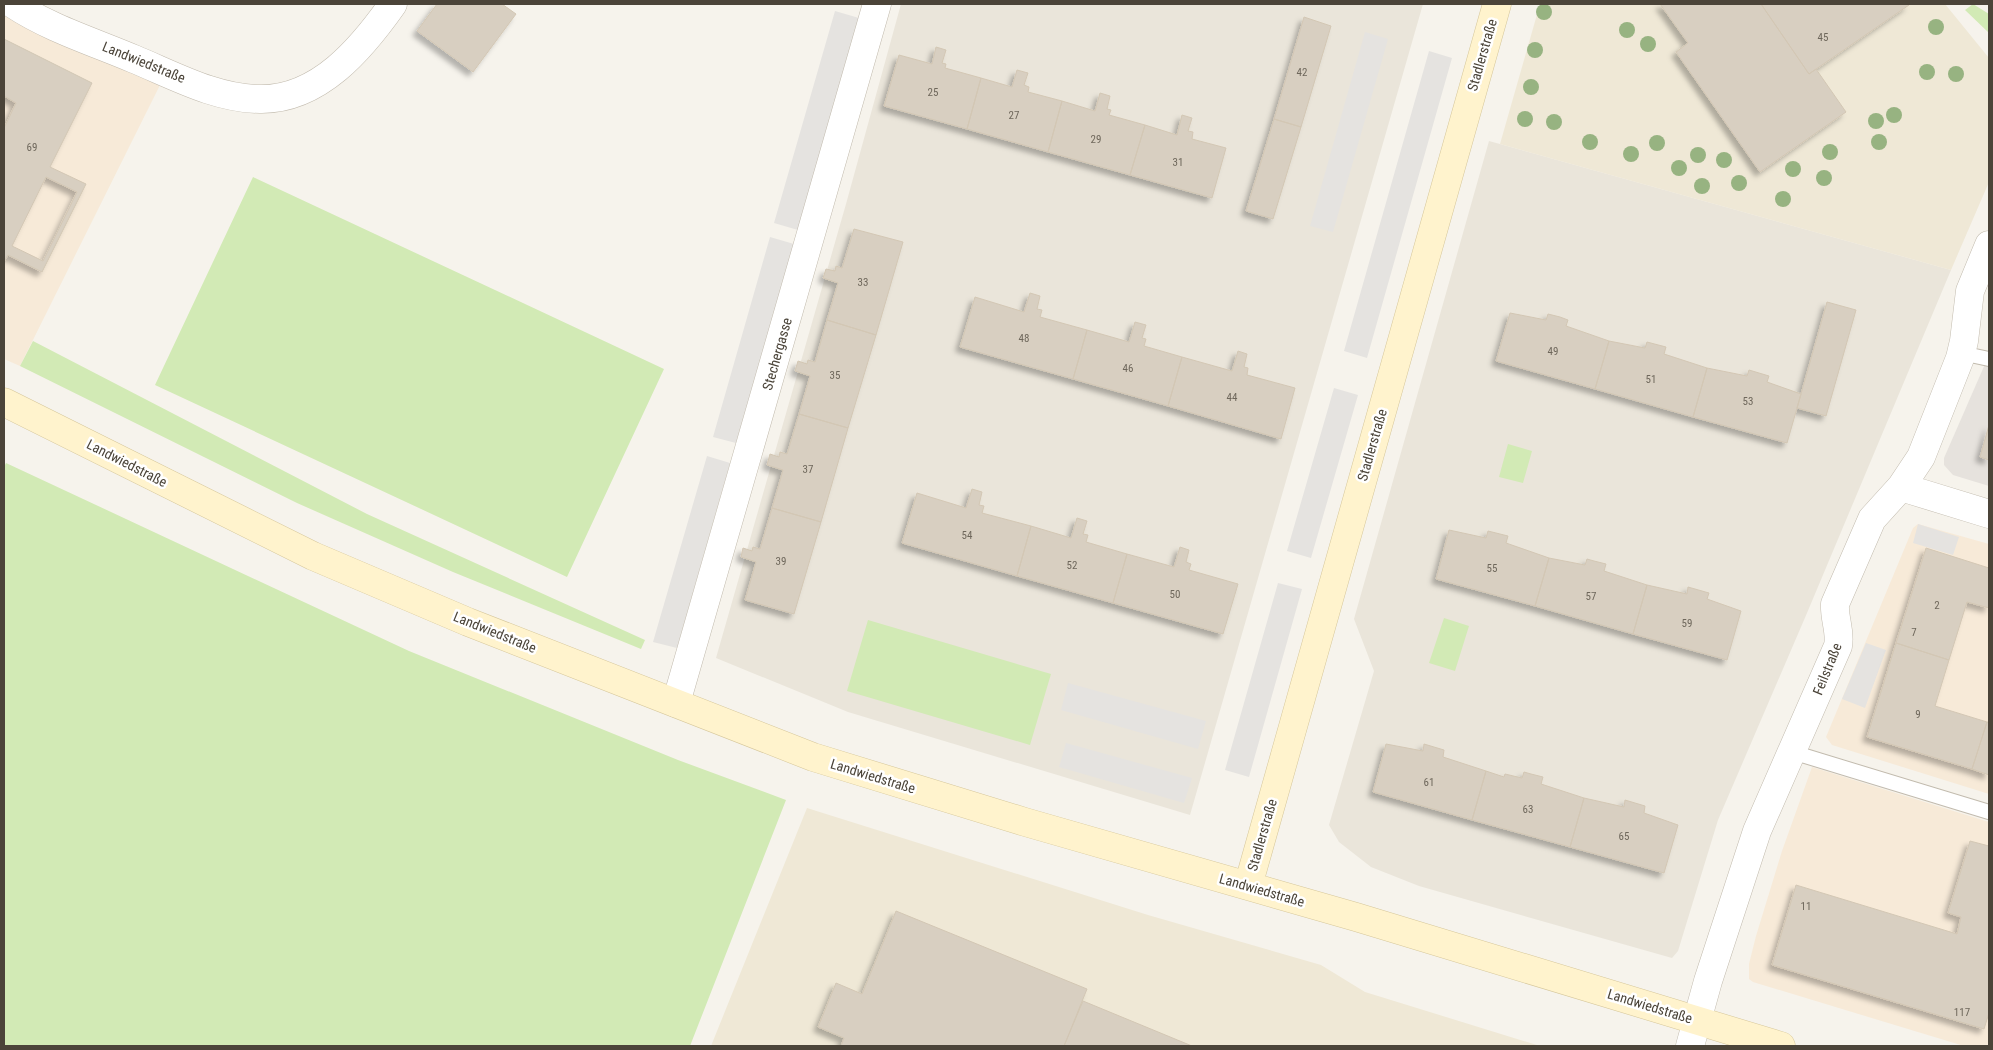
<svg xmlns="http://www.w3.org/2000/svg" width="1993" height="1050" font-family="'Roboto Condensed',sans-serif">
  <defs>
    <filter id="shadow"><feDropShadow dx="-4.5" dy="4.5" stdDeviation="2.5" flood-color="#0004"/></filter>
  </defs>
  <rect width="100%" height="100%" fill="#f6f3ec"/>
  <!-- residential -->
  <path fill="#eae5da" d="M901,4H1423L1190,815L848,712L716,658L846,204Z
    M1489,141L1951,270L1807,613L1718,820L1678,951L1672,958L1419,886L1371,867L1339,842L1329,825L1374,671L1354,619Z"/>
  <!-- commercial -->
  <path fill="#f7ead8" d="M4,4L162,81L20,366L4,359Z
    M1918,524L1989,544V794L1832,745L1826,737L1913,528Z
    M1812,767L1989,822V1046H1964L1753,982L1749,979V964L1756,936L1782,851Z"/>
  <!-- industrial -->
  <path fill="#e6e2dd" d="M1989,355V486L1953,475L1944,465V458Z"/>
  <!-- education -->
  <path fill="#efe8d6" d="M1540,4H1945L1989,58V182L1951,270L1500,144Z
    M807,808L1148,915L1321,965L1365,992L1540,1046H711Z"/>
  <!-- green -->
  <path fill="#d2eab5" d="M1973,4L1989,14V33L1965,10Z
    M253,177L664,369L567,577L155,385Z
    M33,341L367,514L645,640L641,649L453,572L297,503L20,366Z
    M1508,444L1532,451L1523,483L1499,477Z
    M6,463L409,651L678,760L786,800L690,1046H4V467Z
    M1444,618L1469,626L1455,671L1429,663Z
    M868,620L1051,674L1030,745L847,691Z"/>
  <!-- parking -->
  <path fill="#e5e3e0" d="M835,11L859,18L798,230L774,223Z
    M1365,32L1388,39L1333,232L1310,226Z
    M1429,51L1452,58L1367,358L1344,351Z
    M770,237L794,244L736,443L713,437Z
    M1334,388L1358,395L1311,558L1287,551Z
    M707,456L730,463L677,648L653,642Z
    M1918,524L1959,537L1953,555L1913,543Z
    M1278,583L1302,589L1249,777L1225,770Z
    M1866,643L1886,650L1865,708L1842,699Z
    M1068,683L1206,721L1198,749L1061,710Z
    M1066,743L1192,778L1184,803L1059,767Z"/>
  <!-- building -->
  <path fill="#d8cfc1" stroke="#d3c7b4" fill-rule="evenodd" filter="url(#shadow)" d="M437,4H502L516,14L473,72L417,31Z
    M1660,4H1761L1809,74L1816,69L1846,112L1760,172L1676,52L1688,43Z
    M1761,4H1908L1909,5L1809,74Z
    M1304,17L1331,26L1301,127L1274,119Z
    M4,39L92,83L50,167L86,184L42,272L8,255L4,262V128L16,103L4,96ZM46,177L77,192L43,261L12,246Z
    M936,47L946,50L942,63L946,64L945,68L981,78L967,129L884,106L899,55L932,64Z
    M1017,70L1028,73L1024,85L1029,87L1028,92L1062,101L1048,152L967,129L981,78L1012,87Z
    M1100,93L1110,96L1107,109L1111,110L1109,115L1145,125L1130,175L1048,152L1062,101L1095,111Z
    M1182,115L1192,118L1188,131L1193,132L1192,139L1226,148L1212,198L1130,175L1145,125L1177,135Z
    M1274,119L1301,127L1273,219L1246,211Z
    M854,229L903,242L876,335L827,320L838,283L823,278L826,269L835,271L836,266L842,268Z
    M1030,293L1040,296L1037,309L1042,310L1040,317L1087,330L1073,379L960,347L975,297L1024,312Z
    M1827,302L1856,310L1826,416L1797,408Z
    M1510,313L1546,320L1548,314L1560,317L1568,320L1566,326L1609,341L1595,389L1496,361Z
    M827,320L876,335L848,428L799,414L810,376L795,371L798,361L807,364L808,360L815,362Z
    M1135,322L1146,325L1142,338L1146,339L1144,346L1182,357L1168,406L1073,379L1087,330L1129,342Z
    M1609,341L1645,348L1647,342L1666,347L1664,354L1707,368L1693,417L1595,389Z
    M1238,351L1247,354L1244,367L1248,368L1247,375L1295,388L1281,439L1168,406L1182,357L1232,371Z
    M1707,368L1747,376L1749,370L1769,376L1767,382L1801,394L1787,443L1693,417Z
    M799,414L848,428L821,522L772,508L783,470L767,465L770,454L779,457L780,452L787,454Z
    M1989,425V460L1980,457Z
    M972,489L982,492L979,505L984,506L982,513L1031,526L1017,576L902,543L917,493L966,508Z
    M772,508L821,522L794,614L745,600L756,562L741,557L743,548L752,551L753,547L760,549Z
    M1077,518L1087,521L1083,534L1088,535L1086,542L1127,554L1113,603L1017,576L1031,526L1071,538Z
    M1449,530L1486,538L1488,531L1508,536L1506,543L1549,558L1535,606L1436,579Z
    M1180,547L1189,550L1186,562L1191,564L1189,570L1238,584L1223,634L1113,603L1127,554L1174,567Z
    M1926,548L1989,568V608L1967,602L1949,660L1896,643Z
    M1549,558L1585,565L1587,559L1594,561L1606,564L1604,571L1647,585L1633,634L1535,606Z
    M1647,585L1687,594L1688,587L1709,593L1707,599L1741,611L1727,660L1633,634Z
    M1896,643L1949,660L1935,706L1987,722L1972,769L1867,737Z
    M1987,722H1989V775L1972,769Z
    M1386,744L1423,751L1424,744L1444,750L1443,757L1486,771L1472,820L1373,792Z
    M1486,771L1504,777L1505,774L1522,778L1524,772L1531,774L1543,777L1541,784L1584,798L1570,847L1472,820Z
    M1584,798L1624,807L1625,800L1645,806L1644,813L1678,825L1664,873L1570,847Z
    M1970,841L1989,846V1013L1984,1029L1772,965L1796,885L1957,934L1961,917L1948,913Z
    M896,911L1087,989L1064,1046H841L844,1038L818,1027L836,983L862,994Z
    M1083,1001L1192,1046H1064Z"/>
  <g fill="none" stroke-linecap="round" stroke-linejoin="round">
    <defs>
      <path id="service" d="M1961,353L1989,359
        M1792,752L1989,812"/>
      <path id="minor" d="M13,4C49,28 94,42 134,59C173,75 216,99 260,99C319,100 362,48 393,4
        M1901,487L1989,514
        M676,703L877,4
        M1690,1046L1708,981L1757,831L1838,646C1841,632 1834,619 1835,604L1872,519L1901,487L1921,457L1960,358L1964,341L1970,291L1989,245"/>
      <path id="secondary" d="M4,402L313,556L468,622L813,757L1025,822L1356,917L1781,1046
        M1248,886L1497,4"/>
    </defs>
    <!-- service casing -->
    <use href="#service" stroke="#c2bbae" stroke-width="16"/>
    <!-- minor casing -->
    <use href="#minor" stroke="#c2bbae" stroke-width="29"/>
    <!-- secondary casing -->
    <use href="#secondary" stroke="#d6c79b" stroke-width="29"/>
    <!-- service -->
    <use href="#service" stroke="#fff" stroke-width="14"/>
    <!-- minor -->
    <use href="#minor" stroke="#fff" stroke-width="28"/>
    <!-- secondary -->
    <use href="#secondary" stroke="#fff3cd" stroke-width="28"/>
  </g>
  <!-- trees -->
  <g fill="#97b381">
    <circle cx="1544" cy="12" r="8"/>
    <circle cx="1936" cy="27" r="8"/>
    <circle cx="1627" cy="30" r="8"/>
    <circle cx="1648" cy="44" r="8"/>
    <circle cx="1535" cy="50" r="8"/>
    <circle cx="1927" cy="72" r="8"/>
    <circle cx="1956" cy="74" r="8"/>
    <circle cx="1531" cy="87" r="8"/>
    <circle cx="1894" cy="115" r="8"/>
    <circle cx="1525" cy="119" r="8"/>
    <circle cx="1876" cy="121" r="8"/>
    <circle cx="1554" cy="122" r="8"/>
    <circle cx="1590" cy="142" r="8"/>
    <circle cx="1879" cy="142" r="8"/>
    <circle cx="1657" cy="143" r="8"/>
    <circle cx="1830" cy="152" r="8"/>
    <circle cx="1631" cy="154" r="8"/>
    <circle cx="1698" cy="155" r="8"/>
    <circle cx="1724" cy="160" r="8"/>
    <circle cx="1679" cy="168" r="8"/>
    <circle cx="1793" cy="169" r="8"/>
    <circle cx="1824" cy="178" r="8"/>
    <circle cx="1739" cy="183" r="8"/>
    <circle cx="1702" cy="186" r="8"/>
    <circle cx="1783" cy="199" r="8"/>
  </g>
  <g text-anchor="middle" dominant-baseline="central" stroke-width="5" stroke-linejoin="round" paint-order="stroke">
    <!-- number labels -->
    <g font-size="11" fill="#6e675b">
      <text x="1823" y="37">45</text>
      <text x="1302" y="72">42</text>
      <text x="933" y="92">25</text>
      <text x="1014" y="115">27</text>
      <text x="1096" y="139">29</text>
      <text x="32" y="147">69</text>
      <text x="1178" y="162">31</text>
      <text x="863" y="282">33</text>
      <text x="1024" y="338">48</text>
      <text x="1553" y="351">49</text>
      <text x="1128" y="368">46</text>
      <text x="835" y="375">35</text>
      <text x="1651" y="379">51</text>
      <text x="1232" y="397">44</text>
      <text x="1748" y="401">53</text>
      <text x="808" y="469">37</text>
      <text x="967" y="535">54</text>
      <text x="781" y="561">39</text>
      <text x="1072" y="565">52</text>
      <text x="1492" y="568">55</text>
      <text x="1175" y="594">50</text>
      <text x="1591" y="596">57</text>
      <text x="1937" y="605">2</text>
      <text x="1687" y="623">59</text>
      <text x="1914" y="632">7</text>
      <text x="1918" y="714">9</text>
      <text x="1429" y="782">61</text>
      <text x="1528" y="809">63</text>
      <text x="1624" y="836">65</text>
      <text x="1806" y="906">11</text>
      <text x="1962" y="1012">117</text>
    </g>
    <!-- street labels -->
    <g font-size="14" fill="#4b4439" stroke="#fff">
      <text transform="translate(1482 55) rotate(-74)">Stadlerstraße</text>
      <text transform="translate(144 62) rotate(22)">Landwiedstraße</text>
      <text transform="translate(777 354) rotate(-74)">Stechergasse</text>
      <text transform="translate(1372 445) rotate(-74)">Stadlerstraße</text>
      <text transform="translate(127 463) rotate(27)">Landwiedstraße</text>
      <text transform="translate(495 632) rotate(22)">Landwiedstraße</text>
      <text transform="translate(1827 669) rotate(-68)">Feilstraße</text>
      <text transform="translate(873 776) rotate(17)">Landwiedstraße</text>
      <text transform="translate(1262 835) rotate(-74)">Stadlerstraße</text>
      <text transform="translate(1262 890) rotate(16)">Landwiedstraße</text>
      <text transform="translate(1650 1006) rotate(17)">Landwiedstraße</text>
    </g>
  </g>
  <!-- border -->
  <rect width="1993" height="1050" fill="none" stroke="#4b4439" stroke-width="10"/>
</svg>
